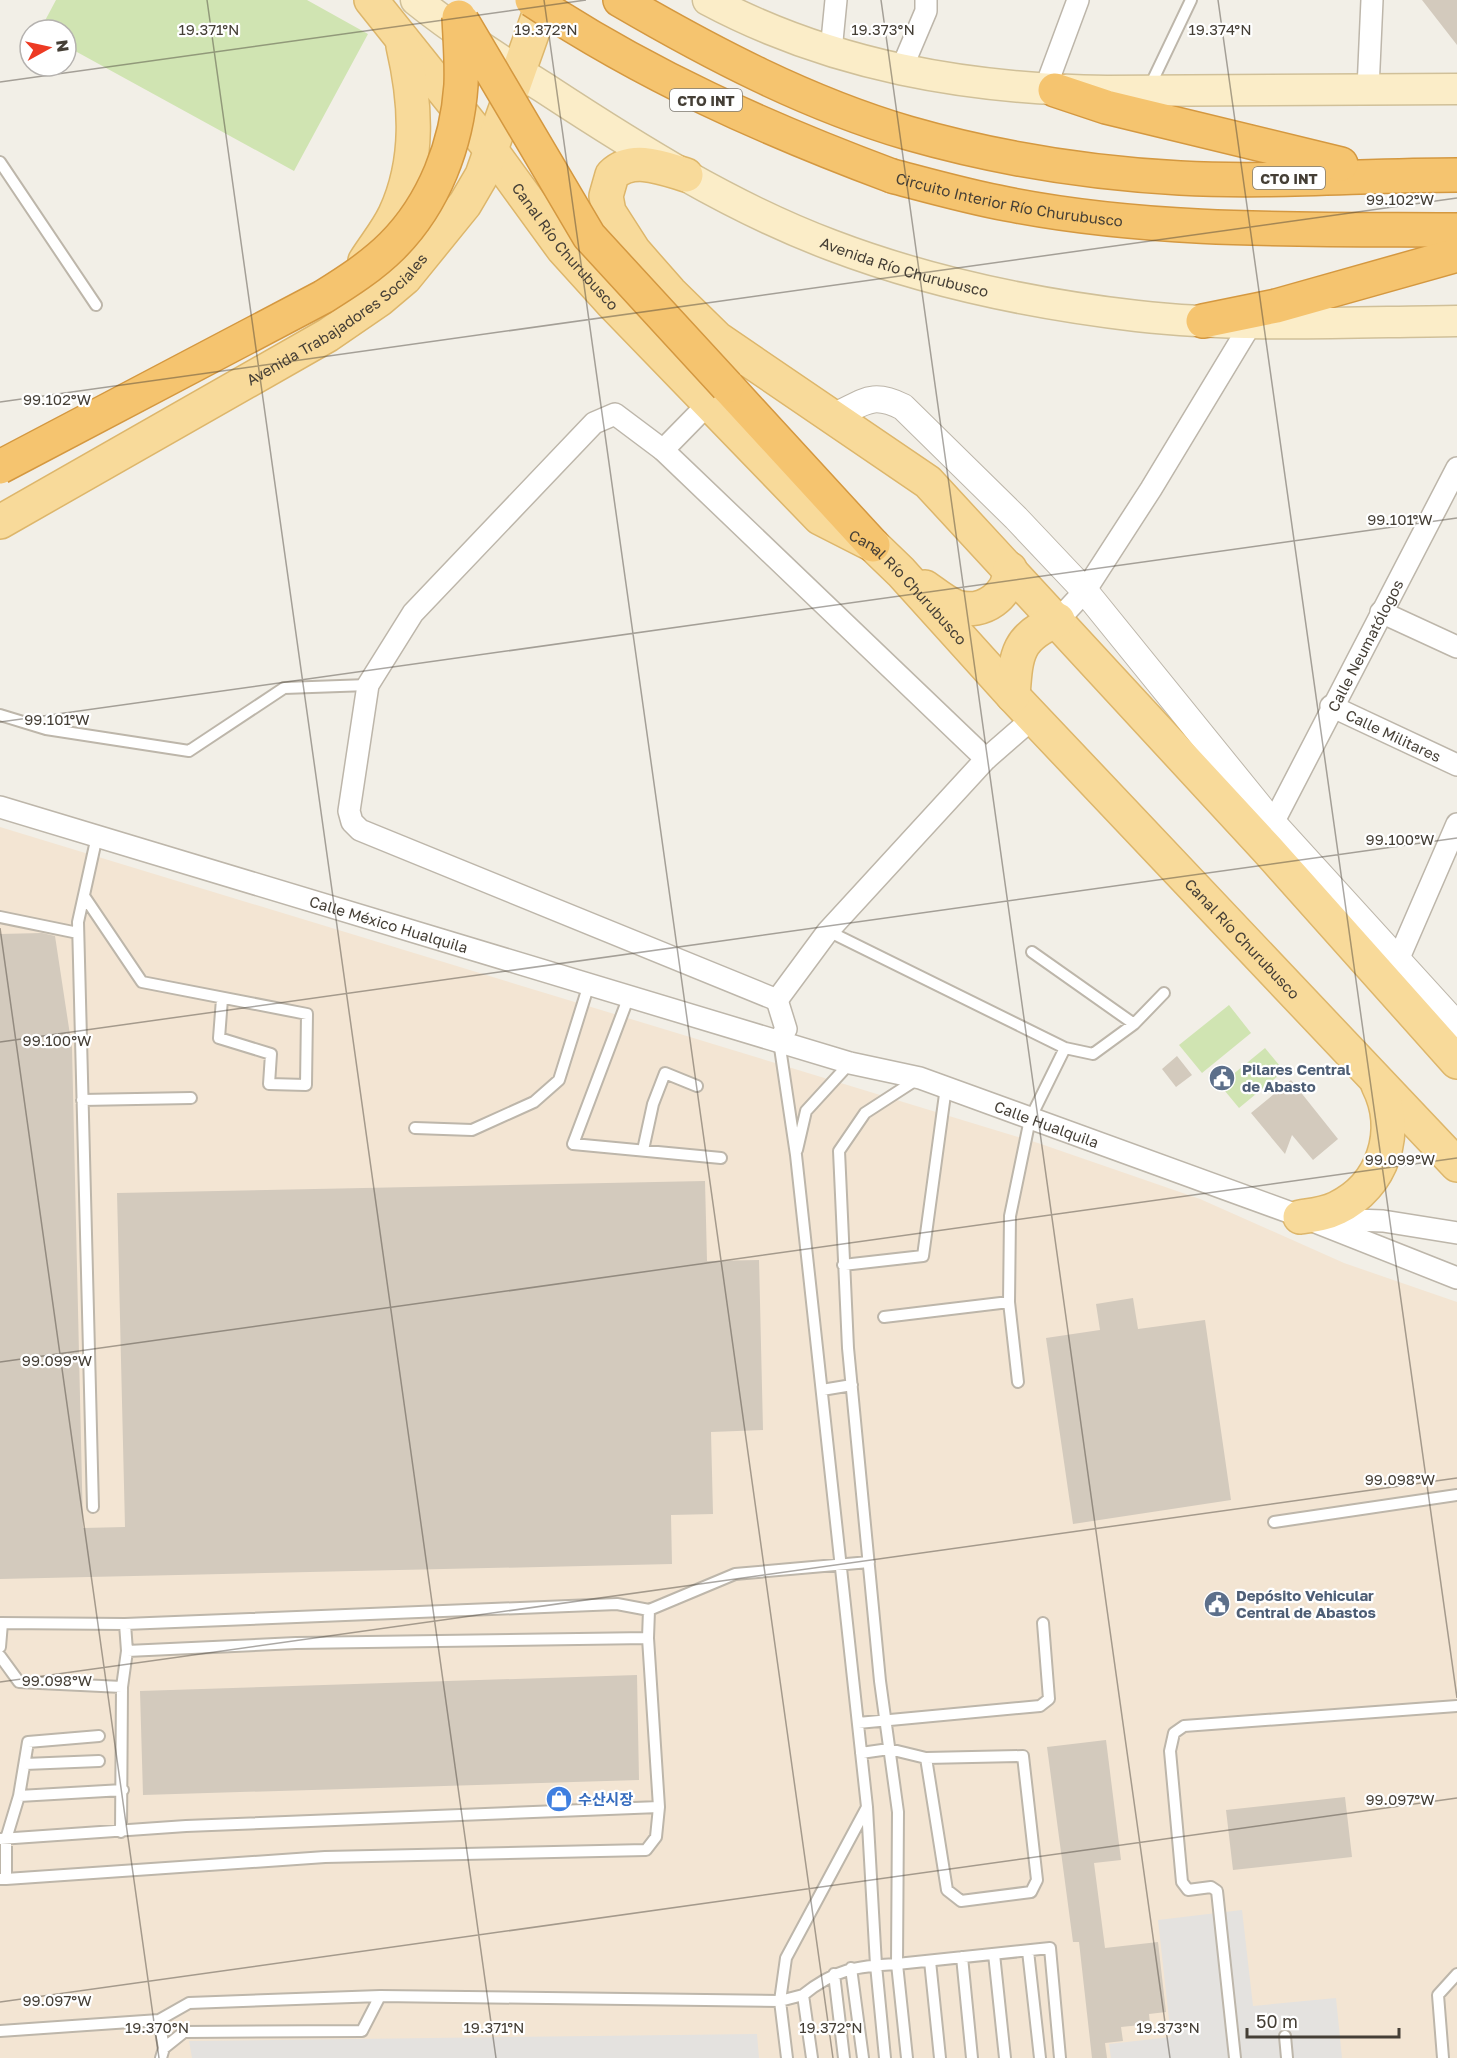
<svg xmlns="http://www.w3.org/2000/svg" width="1457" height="2058" font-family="'Golos Text','Noto Sans KR',sans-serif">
  <rect width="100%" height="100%" fill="#f2efe7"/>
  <!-- commercial -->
  <path fill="#f3e5d3" d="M0,827L1038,1143L1200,1199L1344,1263L1457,1302V2058H0Z"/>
  <!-- green -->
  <path fill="#d0e4b2" d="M56,0H307L368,34L294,171L66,46V30H40Z
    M1229,1005L1251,1033L1202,1073L1179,1045Z
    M1265,1048L1284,1071L1239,1108L1220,1085Z"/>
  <!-- parking -->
  <path fill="#e4e2df" d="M1242,1910L1253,2006L1336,1998L1342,2058H1111L1109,2044L1171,2037L1158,1920Z
    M757,2034L759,2058H192L189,2041Z"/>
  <!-- building -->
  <path fill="#d3cabd" d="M1422,0H1457V45Z
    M42,933L55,936L72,1048L83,1528L125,1527L117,1193L705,1181L707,1261L759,1260L763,1430L711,1432L713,1514L671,1515L672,1564L0,1579V934Z
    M1177,1056L1192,1075L1176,1087L1162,1069Z
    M1291,1080L1338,1139L1313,1160L1292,1135L1285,1154L1251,1113Z
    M1133,1298L1138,1329L1205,1320L1231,1500L1073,1524L1046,1338L1100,1330L1096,1304Z
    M637,1675L639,1780L143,1795L140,1691Z
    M1106,1740L1121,1860L1094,1863L1105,1948L1158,1942L1166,2012L1149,2014L1150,2024L1121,2027L1123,2041L1105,2043L1107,2058H1092L1079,1942H1073L1047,1747Z
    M1345,1797L1352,1857L1233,1870L1226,1810Z"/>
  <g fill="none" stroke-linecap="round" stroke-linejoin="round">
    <defs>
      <path id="service" d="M1150,86L1191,0
        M0,162L96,305
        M0,715L46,729L189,751L284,688L368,685
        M84,896L142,982L307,1014L306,1085L269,1084L271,1054L219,1038L222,999
        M0,917L78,933
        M828,931L1065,1048
        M1032,952L1134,1024
        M629,996L573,1144L721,1158
        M779,1041L796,1155L867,1807L876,1965L885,2058
        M82,1100L191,1098
        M415,1128L472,1130L534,1102L559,1080L589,984
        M643,1150L653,1104L665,1073L697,1086
        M797,1150L806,1111L850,1063
        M843,1265L923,1256L946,1087
        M884,1317L1009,1302
        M1018,1382L1009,1302L1010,1216L1030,1119L1065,1048L1093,1054L1134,1024L1164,993
        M822,1390L852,1385
        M93,1507L78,922L97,836
        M1274,1522L1457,1495
        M0,1623L125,1624L617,1604L649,1610L735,1574L869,1562
        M0,1647L2,1623
        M127,1651L296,1643L648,1638
        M0,1656L19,1682L122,1687
        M858,1723L1040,1706L1049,1699L1043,1623
        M861,1753L889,1749L926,1758L1023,1756L1037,1880L1031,1892L961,1901L947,1890L926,1758
        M25,1764L99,1761
        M19,1796L28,1742L99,1736
        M121,1832L122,1687L127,1651L125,1624
        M0,1839L186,1826L659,1807L648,1638L649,1610
        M0,1879H6V1839L19,1796L123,1790
        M6,1879L325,1857L646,1850L656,1837L659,1807
        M1028,1951L1040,2058
        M994,1954L1005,2058
        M962,1957L972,2058
        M930,1961L940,2058
        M851,1968L863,2058
        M834,1974L844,2058
        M159,2020L164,2048L161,2058
        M0,2031L159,2020L189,2003L380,1996L780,2001L803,1995
        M1285,2036L1287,2058
        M164,2048L184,2032L362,2031L380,1996
        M787,2058L780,2001L786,1958L867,1807
        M812,2058L803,1995C835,1969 857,1966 897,1964L898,1812L880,1681L848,1348L839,1151L865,1113L919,1078
        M907,2058L897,1964L1050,1948L1060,2058
        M1235,2058L1217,1891L1211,1887L1188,1890L1182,1882L1170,1751L1174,1733L1184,1726L1457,1706
        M1443,2058L1438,1995L1457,1974"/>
      <g id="minor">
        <path d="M831,51L836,0"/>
        <path d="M901,70L926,11V0"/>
        <path d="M1045,89L1078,0"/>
        <path d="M1368,89L1372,0"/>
        <path d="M663,450L710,402"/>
        <path d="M1381,612L1457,647"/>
        <path d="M1058,620L1085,591L1151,489L1252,322"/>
        <path id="s1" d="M1331,706L1457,765"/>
        <path id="s2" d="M0,807L850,1063L920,1078L1308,1219L1457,1278"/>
        <path id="s3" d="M1273,823L1457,468"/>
        <path d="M1398,960L1457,824"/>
        <path d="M777,1000L360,830L352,822L349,811L368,685L413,613L594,423L615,414L663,450L986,759"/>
        <path d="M777,1000L828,931L986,759L1033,718"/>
        <path d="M777,1000L786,1029L779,1041"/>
        <path d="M1324,1219L1383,1221L1457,1233"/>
      </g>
      <path id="tertiary" d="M834,416C864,403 871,391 903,407L1016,518L1085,591L1273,823L1457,1025"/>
      <g id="secondary">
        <path id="s4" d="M416,0C457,33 502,61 546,89C636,148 730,207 831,245C928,282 1034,304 1137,316C1243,328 1351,322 1457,321"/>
        <path d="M708,0C832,66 968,89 1107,91L1457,89"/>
      </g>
      <g id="primary">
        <path id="s5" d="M371,0L491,150L563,249L611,302L820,518L873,545L901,572L1013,696L1457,1165"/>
        <path d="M686,175C663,168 632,155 612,175L606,196L609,212L634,251L670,292L718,339L928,482L1267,849L1457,1062"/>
        <path d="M365,261C375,245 387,231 395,214C420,160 416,102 403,46"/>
        <path id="s6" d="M0,522L328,335L379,300L405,278L465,204L482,175L544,0"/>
        <path d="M925,587C935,594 947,604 957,607C983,615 1010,595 1010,569"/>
        <path d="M1013,696C1016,655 1016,637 1058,620"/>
        <path d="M1300,1217C1313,1215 1325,1214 1337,1208C1383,1186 1401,1131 1378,1085"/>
      </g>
      <g id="motorway">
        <path d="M620,0C711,53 806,103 908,133C995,158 1089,173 1180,178C1272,183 1365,175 1457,175"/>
        <path d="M1055,90L1106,107L1341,164"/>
        <path id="s7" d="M892,176C930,186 969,197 1007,204C1154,233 1308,229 1457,230"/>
        <path d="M1203,321L1276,306L1457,255"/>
        <path d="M727,386L873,545"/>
      </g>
    </defs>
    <!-- service casing -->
    <use href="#service" stroke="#bdb6aa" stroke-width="14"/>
    <!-- minor casing -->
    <use href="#minor" stroke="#bdb6aa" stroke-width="24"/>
    <!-- tertiary casing -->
    <use href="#tertiary" stroke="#bdb6aa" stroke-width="28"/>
    <!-- secondary casing -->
    <use href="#secondary" stroke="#d0c099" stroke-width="33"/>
    <!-- primary casing -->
    <use href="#primary" stroke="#ddb66b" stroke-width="36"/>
    <!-- motorway casing -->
    <use href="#motorway" stroke="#d49840" stroke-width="36"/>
    <!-- service -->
    <use href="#service" stroke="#fff" stroke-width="10"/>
    <!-- minor -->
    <use href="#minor" stroke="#fff" stroke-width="21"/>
    <!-- tertiary -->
    <use href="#tertiary" stroke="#fff" stroke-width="26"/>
    <!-- secondary -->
    <use href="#secondary" stroke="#fbedc8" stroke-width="30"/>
    <!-- primary -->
    <use href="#primary" stroke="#f8da9a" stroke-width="33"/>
    <!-- motorway -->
    <use href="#motorway" stroke="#f5c46f" stroke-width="33"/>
    <defs>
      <path id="motorway-bridge" d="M532,0C645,75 766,129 892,176
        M462,21L589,236L727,386
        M0,467L323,297C347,282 372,266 392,246C434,204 457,144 461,85C462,63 460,39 459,17"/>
    </defs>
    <!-- motorway-bridge casing -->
    <use href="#motorway-bridge" stroke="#d49840" stroke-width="36" stroke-linecap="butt"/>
    <!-- motorway-bridge -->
    <use href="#motorway-bridge" stroke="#f5c46f" stroke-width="33"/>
  </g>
  <!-- ticks -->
  <path fill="none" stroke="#453f36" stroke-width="1.5" stroke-opacity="0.45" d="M207,0L496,2058M544,0L833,2058M881,0L1170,2058M1218,0L1457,1698M0,82L586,0M0,402L1457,198M0,722L1457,518M0,928L159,2058M0,1042L1457,838M0,1362L1457,1158M0,1682L1457,1478M0,2002L1457,1798"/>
  <!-- icons -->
  <defs>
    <symbol id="civic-disc" viewBox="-11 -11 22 22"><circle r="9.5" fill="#5c6f8a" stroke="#fff"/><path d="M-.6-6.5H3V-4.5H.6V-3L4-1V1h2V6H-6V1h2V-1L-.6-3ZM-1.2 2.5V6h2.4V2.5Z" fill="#fff"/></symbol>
    <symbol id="shop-disc" viewBox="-11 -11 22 22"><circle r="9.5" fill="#3f7fe0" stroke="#fff"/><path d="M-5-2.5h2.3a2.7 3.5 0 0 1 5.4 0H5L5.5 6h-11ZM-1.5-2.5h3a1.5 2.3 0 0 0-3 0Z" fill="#fff"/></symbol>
  </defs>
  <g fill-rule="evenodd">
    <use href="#civic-disc" x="1207" y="1063" width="30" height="30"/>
    <use href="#civic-disc" x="1202" y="1589" width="30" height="30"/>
    <use href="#shop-disc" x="544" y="1784" width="30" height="30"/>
  </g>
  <g text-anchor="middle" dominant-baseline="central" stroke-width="4.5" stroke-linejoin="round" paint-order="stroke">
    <!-- shield labels -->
    <g fill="#fff" stroke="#7d7972" stroke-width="1.5">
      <rect x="670" y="89" width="72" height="22" rx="4.5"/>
      <rect x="1253" y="167" width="72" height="22" rx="4.5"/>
    </g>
    <g font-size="14" font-weight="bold" fill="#453f36">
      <text x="706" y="100">CTO INT</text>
      <text x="1289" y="178">CTO INT</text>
    </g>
    <!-- street labels -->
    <g font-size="15" fill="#453f36" stroke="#fff">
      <text stroke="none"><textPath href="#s7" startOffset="120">Circuito Interior Río Churubusco</textPath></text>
      <text stroke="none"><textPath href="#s5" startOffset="314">Canal Río Churubusco</textPath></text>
      <text stroke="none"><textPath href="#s4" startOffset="560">Avenida Río Churubusco</textPath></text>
      <text stroke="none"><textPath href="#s6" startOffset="394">Avenida Trabajadores Sociales</textPath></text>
      <text stroke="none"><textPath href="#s5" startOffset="800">Canal Río Churubusco</textPath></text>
      <text stroke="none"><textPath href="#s3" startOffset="200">Calle Neumatólogos</textPath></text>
      <text stroke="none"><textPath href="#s1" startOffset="69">Calle Militares</textPath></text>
      <text stroke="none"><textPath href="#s2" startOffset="406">Calle México Hualquila</textPath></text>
      <text stroke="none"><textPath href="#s5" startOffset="1286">Canal Río Churubusco</textPath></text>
      <text stroke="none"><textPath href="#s2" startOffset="1094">Calle Hualquila</textPath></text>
    </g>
    <!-- service labels -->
    <g font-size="15" font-weight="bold" fill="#4e5e75" stroke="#fff" text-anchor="start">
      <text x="1242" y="1069">Pilares Central<tspan x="1242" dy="17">de Abasto</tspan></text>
      <text x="1236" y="1595">Depósito Vehicular<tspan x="1236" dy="17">Central de Abastos</tspan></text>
    </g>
    <!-- shop labels -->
    <g font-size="15" font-weight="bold" fill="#366cbe" stroke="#fff" text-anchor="start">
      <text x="578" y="1799">수산시장</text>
    </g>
  </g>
  <g font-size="15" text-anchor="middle" fill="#453f36" stroke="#fff" stroke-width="4.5" stroke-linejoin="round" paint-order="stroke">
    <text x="209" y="35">19.371°N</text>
    <text x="546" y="35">19.372°N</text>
    <text x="883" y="35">19.373°N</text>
    <text x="1220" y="35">19.374°N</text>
    <text x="1400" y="205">99.102°W</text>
    <text x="57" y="405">99.102°W</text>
    <text x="1400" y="525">99.101°W</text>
    <text x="57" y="725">99.101°W</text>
    <text x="1400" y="845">99.100°W</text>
    <text x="57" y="1046">99.100°W</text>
    <text x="1400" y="1165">99.099°W</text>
    <text x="57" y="1366">99.099°W</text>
    <text x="1400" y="1485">99.098°W</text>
    <text x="57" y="1686">99.098°W</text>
    <text x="1400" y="1805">99.097°W</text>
    <text x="57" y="2006">99.097°W</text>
    <text x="157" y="2033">19.370°N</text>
    <text x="494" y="2033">19.371°N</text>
    <text x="831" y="2033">19.372°N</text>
    <text x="1168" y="2033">19.373°N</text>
  </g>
  <!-- north arrow -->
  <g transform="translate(48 48) rotate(82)"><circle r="28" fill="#ffffff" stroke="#b5b2af" stroke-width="1.5"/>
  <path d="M0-4.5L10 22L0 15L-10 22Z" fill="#ed3a23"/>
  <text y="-9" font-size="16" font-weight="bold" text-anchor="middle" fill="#453f36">N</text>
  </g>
  <!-- scale -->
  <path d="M1247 2028v9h152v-9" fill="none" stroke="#453f36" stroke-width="3"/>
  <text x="1256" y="2028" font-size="18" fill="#453f36" stroke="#ffffff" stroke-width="4.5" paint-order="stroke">50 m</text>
</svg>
